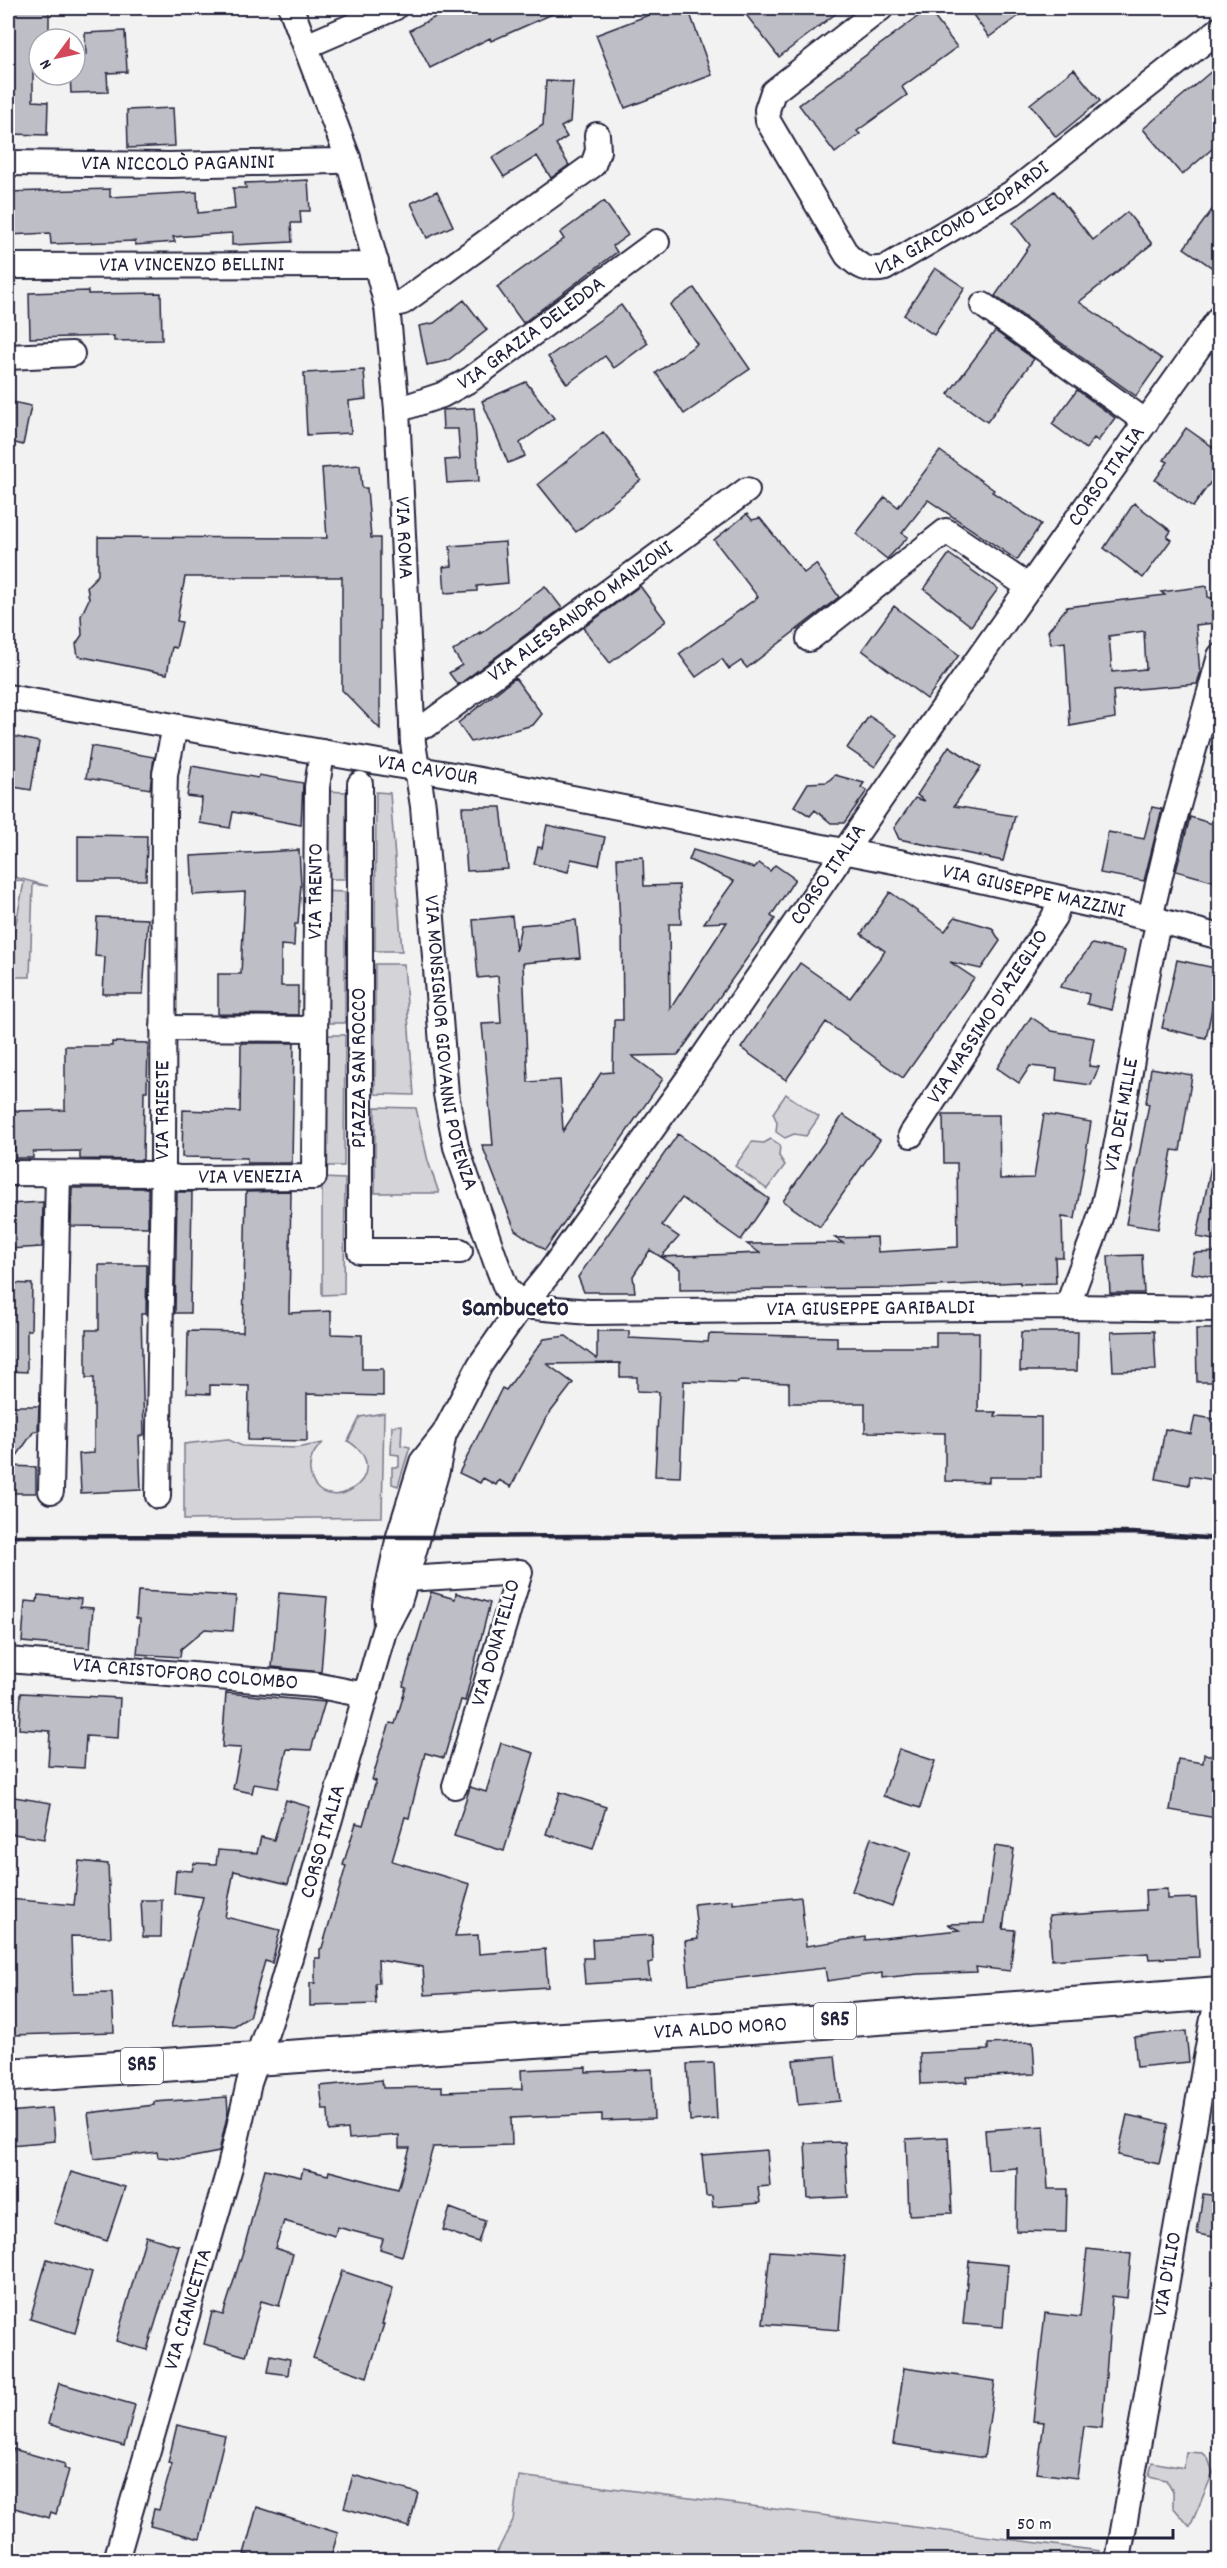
<svg xmlns="http://www.w3.org/2000/svg" width="1227" height="2568" font-family="Dekko,sans-serif">
  <rect width="100%" height="100%" fill="#f2f2f3"/>
  <filter id="ink" filterUnits="userSpaceOnUse"><feTurbulence type="fractalNoise" baseFrequency=".0167" numOctaves="2"/><feDisplacementMap in="SourceGraphic" scale="12" xChannelSelector="R" yChannelSelector="G"/><feConvolveMatrix kernelMatrix="1 2 1 2 8 2 1 2 1" color-interpolation-filters="sRGB"/></filter>
  <g filter="url(#ink)">
    <!-- green -->
    <path fill="#d3d3d8" stroke="#7a7a8a" stroke-width="1.5" d="M324,791L346,792L345,879H323Z
      M376,792L390,793L402,951H375Z
      M10,876L48,886L33,884L30,977H8V964L24,882L8,878Z
      M322,891L345,892V1023H323Z
      M375,964H404L414,1095L375,1094Z
      M323,1035H345L344,1166H322Z
      M786,1094L819,1117L806,1136L794,1134L785,1138L776,1132L777,1122L773,1113Z
      M375,1107L416,1108L428,1161L439,1193H375Z
      M771,1139L780,1145L779,1156L785,1165L767,1189L735,1166L752,1142L764,1143Z
      M322,1178L345,1179L344,1294L322,1295Z
      M384,1413L382,1517L184,1520V1444L227,1439L242,1446L296,1448L323,1443C314,1450 309,1458 310,1471C317,1524 403,1476 348,1441L360,1417Z
      M402,1425L401,1445L410,1447L398,1486L392,1484V1467H399V1455L391,1454L392,1426Z
      M1186,2452L1203,2453L1208,2458L1213,2473L1190,2527L1173,2507V2492L1166,2480L1149,2476L1152,2462L1184,2468Z
      M519,2476L1100,2551L1097,2560H493L513,2520Z"/>
    <!-- building -->
    <path fill="#bebec6" stroke="#22223b" stroke-width="1.5" fill-rule="evenodd" d="M8,8H49V39H39V68H33V101L48,102L47,135L8,134L11,68L8,69Z
      M453,8H566L491,41L490,38L430,68L410,30Z
      M667,8H688L712,75L625,108L596,35Z
      M758,8H843L779,57L747,16Z
      M968,8H1030L989,37Z
      M928,9L957,47L902,87L907,95L857,131L860,134L835,153L799,105Z
      M125,31L127,72L107,73L108,92L71,93L70,75H75V54H86L85,33Z
      M1220,64V142L1182,175L1143,129Z
      M1074,69L1100,101L1056,137L1030,104Z
      M546,81L573,82L570,122L561,127L567,137L556,144L569,165L551,178L537,156L504,177L492,158L543,125Z
      M173,108L175,146L128,148L127,110Z
      M308,180L310,211H300L301,223H291L292,242L232,245V233L173,237L175,242L135,245V241L51,244L50,233L8,235V192L110,189V197L197,192L198,213L235,209L233,188H246L245,183Z
      M437,191L453,226L427,238L411,203Z
      M1054,191L1093,240L1127,212L1152,244L1079,302L1162,359L1136,396L995,296L1030,245L1013,223Z
      M1220,199V273L1184,248Z
      M604,201L628,235L613,246L617,252L523,323L497,287L564,239L560,233Z
      M935,268L965,288L934,335L904,315Z
      M694,288L750,369L684,414L656,373L697,344L670,305Z
      M88,291V294L161,293L162,340L114,341V336L30,338L29,293Z
      M464,300L487,330L447,361L427,365L419,326L434,323Z
      M621,305L648,343L614,368L605,356L567,384L548,357Z
      M995,331L1034,359L987,422L948,394Z
      M364,370L366,399L349,401L351,433L307,435L304,373Z
      M526,382L554,418L520,443L525,456L508,463L482,401Z
      M1077,390L1115,418L1098,441L1094,438L1086,449L1052,424Z
      M8,401L31,406L23,445L8,441Z
      M474,408L479,481L447,483L445,460L460,459L458,429H443L442,410Z
      M1186,428L1220,452V469L1193,507L1155,480L1168,462L1164,460Z
      M603,432L641,480L576,532L538,484Z
      M940,451L994,490L992,492L1041,524L1017,560L928,500L902,533L908,537L887,559L856,534L885,497L898,507Z
      M360,465L362,488H367L371,538H380V729L342,690V577H185L177,621L182,622L176,648L172,647L167,674L78,656L76,644L82,635L81,616L89,599L87,586L98,575V537L327,538L322,468Z
      M1134,503L1171,531L1167,537L1171,540L1143,578L1104,548Z
      M747,514L752,520L760,518L804,573L816,564L839,597L747,668L741,661L729,669L722,659L696,677L679,654L758,597L714,540Z
      M505,542L508,583L477,586V591L445,593L443,567L452,566L450,546Z
      M949,554L998,589L971,626L924,589Z
      M545,586L562,608L458,685L449,673L462,665L453,651L480,632V634Z
      M640,586L666,621L610,663L583,628Z
      M1207,586L1208,597L1217,600L1212,615L1214,623L1196,625L1200,674L1197,684L1113,691L1115,718L1070,726L1065,642L1051,644L1048,631L1067,607L1165,595L1161,592ZM1144,631L1146,669L1112,672L1109,636Z
      M894,606L959,655L927,699L862,650Z
      M515,678L542,714L533,725L471,742L458,723Z
      M869,716L897,735L875,767L847,748Z
      M8,735L39,742L31,790L8,786Z
      M91,746L154,757L150,789L86,778Z
      M949,746L981,767L954,806L1015,816L1003,861L899,839L894,828L915,798L925,801L917,795Z
      M192,766L258,778L259,775L303,783L301,825L233,812L230,828L200,823L202,798L187,796Z
      M835,775L864,783L861,787L867,791L844,823H831L815,810L810,816L794,806L808,783L827,782Z
      M462,807H501L508,869L467,871Z
      M1152,807L1162,809L1144,881L1100,873L1108,832L1144,839Z
      M1190,817L1220,826V883L1176,871Z
      M547,825L605,837L599,865L571,859L568,872L534,864L538,847L542,848Z
      M78,835L147,836L146,880H78Z
      M299,850L301,884L298,924H295L294,946L281,945V986H298V1015L218,1014V974H241L245,892L193,895L191,856Z
      M693,850L754,868L759,863L770,871L775,865L795,879L771,916L775,919L678,1055L632,1056L663,1079L545,1250L515,1230L482,1145H493L482,1024L501,1023L498,976L478,978L473,920L512,916L516,951L521,925L576,920L580,958L523,963L528,1082L560,1080L563,1131L601,1073L613,1072L614,1020H623L622,926H620L617,858L643,857L644,886L679,885L681,924H669L670,1009L727,922L704,923L734,881L689,860Z
      M890,892L945,931L955,917L992,928L1000,941L981,969L950,962L974,978L903,1078L826,1022L786,1080L741,1048L800,963L850,998L885,951L861,934Z
      M97,917L148,919L143,994H103L105,957L95,956Z
      M1092,944L1125,951L1112,1010L1087,1004L1089,994L1060,987Z
      M1177,960L1220,969L1206,1038L1162,1028Z
      M1031,1017L1052,1031L1094,1038L1089,1066L1099,1067L1091,1085L1056,1080L1057,1069L1030,1066L1019,1083L997,1068Z
      M112,1042L148,1043L147,1091H144L143,1160L80,1159V1151L33,1152V1158H15L14,1111L65,1110V1046H112Z
      M241,1043H294L292,1163H247V1158L182,1157L183,1110L240,1112Z
      M1151,1068L1192,1075L1180,1151L1172,1150L1158,1229L1126,1224L1149,1104L1146,1103Z
      M1044,1114L1091,1122L1075,1219L1062,1217L1063,1257H1055L1056,1283L1020,1284V1282L895,1288L680,1290V1269L661,1257L760,1253L747,1244L843,1243L835,1238L877,1237L878,1252L958,1247L957,1163H944L943,1115H999L1000,1179L1034,1178Z
      M843,1115L880,1140L820,1227L783,1201Z
      M678,1134L769,1199L741,1240L682,1198L662,1225L679,1237L661,1257L650,1250L633,1276L635,1292H584L578,1277Z
      M1211,1166L1220,1167V1241L1197,1237Z
      M72,1188H148V1227L71,1226Z
      M291,1191L289,1313L331,1311V1334L362,1335V1369H383V1396L307,1394V1441L248,1440L249,1386L210,1385V1394L187,1393L188,1331L243,1332L246,1192Z
      M177,1192H192L190,1313H175Z
      M43,1202L42,1247L8,1249V1204Z
      M1220,1252V1278L1191,1273L1194,1253Z
      M1142,1255L1144,1293H1110L1108,1256Z
      M99,1265H147L146,1314H141L144,1435L139,1436L141,1490L81,1493L79,1454L94,1453V1378H86V1330H99Z
      M8,1283L32,1284L31,1330H27V1372L8,1371Z
      M1196,1329H1220V1382H1197Z
      M597,1331H629V1338L708,1342L709,1334L837,1337V1347H936V1332H979L978,1412H996L995,1416L1041,1417V1477H989V1482L945,1481V1433L865,1432V1403H789V1383L738,1381V1383L684,1381L680,1477L655,1476L659,1392L637,1391V1377H620V1363L547,1364L573,1383L546,1418L511,1487L499,1480L496,1485L483,1478L480,1483L459,1473L502,1388L506,1390L544,1339L566,1336L597,1359Z
      M1154,1331L1156,1370L1113,1371L1111,1332Z
      M1021,1332H1078L1077,1371H1020Z
      M8,1406H39L38,1431H34L10,1466L36,1467V1493H8Z
      M1195,1416L1220,1420V1481L1190,1476L1189,1485L1156,1479L1165,1429L1191,1434Z
      M138,1591L236,1596L233,1631L205,1629L181,1649L180,1657L137,1654L140,1619L136,1618Z
      M431,1592L455,1599L456,1593L490,1603L465,1701L461,1700L444,1758L425,1753L409,1818L405,1817L392,1861L470,1884L455,1936L478,1935L479,1954L545,1949L548,1987L425,1995L423,1967L378,1960L379,1983H375L376,2004L310,2006V1983H315V1958H320V1949L322,1948L346,1866L343,1865L356,1823L363,1825L376,1781L372,1780L381,1749L390,1723L395,1724L406,1687L403,1686Z
      M279,1593L327,1597L321,1672L272,1667Z
      M38,1595L81,1599L80,1607L93,1608L90,1648L22,1642L25,1601L37,1602Z
      M21,1693L120,1698L118,1738L86,1736L84,1768L48,1766L50,1731L19,1729Z
      M226,1693L325,1702L311,1750L287,1749L278,1788L254,1784L252,1793L233,1789L241,1748L222,1747Z
      M501,1743L534,1753L504,1851L454,1836L470,1787L486,1792Z
      M899,1749L935,1761L920,1808L883,1796Z
      M1204,1754L1220,1757V1801L1216,1818L1170,1810L1178,1759L1203,1763Z
      M560,1792L606,1807L593,1849L546,1834Z
      M8,1796L51,1803L44,1839L8,1833Z
      M286,1800L310,1807L288,1884L234,1871L225,1917L280,1930L272,1963L265,1961L249,2017L234,2026L222,2025L171,2027L203,1897L174,1893L176,1870L192,1871L194,1863L216,1864L218,1850L257,1853L261,1837L274,1840Z
      M871,1838L911,1852L892,1906L852,1891Z
      M995,1846L1014,1849L1003,1929L1015,1930L1010,1971L976,1967L977,1972L918,1974L882,1978V1973L827,1981L825,1968L689,1984L685,1941L698,1939L694,1904L733,1900V1904L801,1897L806,1946L865,1937V1940L959,1930L947,1924L984,1923Z
      M79,1861L108,1864L111,1937L71,1936L73,1994L112,1993L114,2032L13,2035L8,1903L9,1899L74,1905Z
      M1167,1889V1899L1196,1898L1199,1957L1149,1959L1148,1953L1052,1960L1049,1916L1146,1910L1145,1890Z
      M141,1900H162L161,1937H143Z
      M652,1935L653,1962L648,1963L650,1980L585,1984L583,1958H593L592,1939Z
      M1186,2031L1189,2062L1137,2067L1134,2037Z
      M1033,2042L1035,2074L966,2077L967,2082L921,2084L920,2053L988,2050V2044Z
      M835,2056L840,2101L798,2105L793,2060Z
      M714,2063L717,2119L690,2121L687,2064Z
      M586,2067V2072L652,2069L654,2119L602,2121V2114L511,2118L512,2145L433,2147L402,2256L380,2249L383,2239L337,2227L335,2236L284,2221L275,2248L293,2254L279,2306L261,2301L246,2356L204,2344L212,2312L223,2315L244,2248L265,2169L301,2177L303,2169L328,2175L329,2171L398,2189L410,2148H399V2135L349,2139L348,2129L329,2131L328,2110H323L320,2086L382,2080L383,2088L442,2087V2092L522,2089L521,2070Z
      M227,2097L228,2112L219,2152L183,2159L158,2157L157,2152L94,2159L88,2113L154,2105V2102Z
      M52,2108L55,2141L10,2145L8,2112Z
      M1127,2115L1168,2124L1159,2164L1118,2155Z
      M1044,2126L1048,2189H1067L1066,2232L1016,2231L1017,2168L988,2170L985,2130Z
      M948,2137L952,2213L909,2215L906,2139Z
      M845,2142L848,2197L808,2199L805,2143Z
      M767,2150L770,2186L758,2187L760,2203L713,2207L712,2196H706L702,2155Z
      M71,2172L125,2187L107,2241L54,2223Z
      M1203,2194L1220,2196V2238L1197,2234Z
      M450,2208L485,2221L478,2242L443,2230Z
      M146,2236L179,2246L147,2350L116,2341Z
      M1087,2249L1131,2254L1127,2298L1112,2296L1102,2428L1084,2426L1077,2478L1037,2473L1044,2422L1033,2421L1045,2313L1080,2317Z
      M770,2251L845,2256L839,2330L763,2324Z
      M47,2259L92,2272L75,2333L30,2319Z
      M969,2261L1008,2265L1003,2327L963,2324Z
      M342,2271L393,2288L382,2324H384L367,2377L313,2358Z
      M271,2355L290,2359L288,2375L268,2372Z
      M904,2368L995,2381L984,2458L893,2444Z
      M59,2383L135,2405L124,2446L48,2424Z
      M177,2425L225,2436L200,2539L150,2526L154,2509L159,2510L172,2464L168,2463Z
      M13,2449L65,2464L64,2468L69,2470L56,2514L51,2512L49,2518L8,2506V2468Z
      M353,2475L418,2493L409,2527L344,2508Z
      M257,2507L338,2533L330,2560H267L244,2554Z"/>
    <g fill="none" stroke-linecap="round" stroke-linejoin="round">
      <defs>
        <g id="minor">
          <path id="s1" d="M291,8L348,158L387,306L397,410L413,743L423,806L446,1094L456,1147L496,1262L506,1288L523,1306"/>
          <path id="s2" d="M881,8L773,92L767,110L768,121L847,255C859,267 868,272 885,268L1012,193L1220,29"/>
          <path d="M306,46L394,8"/>
          <path id="s3" d="M8,163L170,165L335,161L348,158"/>
          <path id="s4" d="M8,266L364,265L376,262"/>
          <path d="M983,305L1146,422"/>
          <path d="M387,306L403,302L593,165L598,151L597,135"/>
          <path d="M8,357L72,354"/>
          <path id="s5" d="M397,410L442,395L471,379L657,242"/>
          <path d="M809,639L946,531L1029,587"/>
          <path id="s6" d="M8,697L470,778L899,862L1150,918L1220,937"/>
          <path id="s7" d="M412,726L427,725L747,490"/>
          <path d="M360,784V1251H460"/>
          <path d="M1150,918L1169,838L1220,656"/>
          <path d="M163,1028L314,1029"/>
          <path id="s8" d="M911,1135L1054,917L1061,898"/>
          <path id="s9" d="M8,1173L154,1174L180,1178L314,1177L317,787L322,752"/>
          <path id="s10" d="M523,1306L589,1312L1068,1307L1220,1309"/>
          <path id="s11" d="M1068,1307C1078,1270 1097,1237 1105,1199C1127,1107 1137,1012 1159,920"/>
          <path d="M51,1491L58,1174"/>
          <path id="s12" d="M158,1496L163,1162L164,811L165,774L175,727"/>
          <path d="M406,1579L520,1572L455,1786"/>
          <path id="s13" d="M386,1624L385,1605L388,1587L399,1536L422,1462L444,1434L480,1365L514,1316L550,1272L688,1079L937,717L1220,317"/>
          <path id="s14" d="M8,1660L315,1685L365,1695"/>
          <path id="s15" d="M116,2560L230,2167L249,2083L280,1992L384,1631L399,1602L406,1579L437,1470L443,1438"/>
          <path id="s16" d="M1118,2560L1212,2024L1219,1993"/>
        </g>
        <g id="major">
          <path id="s17" d="M8,2075L796,2024L1220,1993"/>
        </g>
      </defs>
      <!-- minor casing -->
      <use href="#minor" stroke="#22223b" stroke-width="28"/>
      <!-- major casing -->
      <use href="#major" stroke="#22223b" stroke-width="36"/>
      <!-- minor -->
      <use href="#minor" stroke="#fff" stroke-width="24"/>
      <!-- major -->
      <use href="#major" stroke="#fff" stroke-width="32"/>
      <!-- rail -->
      <path stroke="#22223b" stroke-width="4.5" d="M8,1536L427,1537L1133,1533L1220,1539"/>
    </g>
  </g>
  <g text-anchor="middle" dominant-baseline="central" stroke-width="5" stroke-linejoin="round" paint-order="stroke">
    <!-- shield labels -->
    <g fill="#fff" stroke="#646476" stroke-width="1.5">
      <rect x="814" y="2003" width="42" height="36" rx="4.5"/>
      <rect x="121" y="2048" width="42" height="36" rx="4.5"/>
    </g>
    <g font-size="21" font-weight="bold" fill="#22223b">
      <text x="835" y="2021">SR5</text>
      <text x="142" y="2066">SR5</text>
    </g>
    <!-- street labels -->
    <g font-size="22" fill="#22223b" stroke="#fff">
      <text stroke="none"><textPath href="#s3" startOffset="170">VIA NICCOLÒ PAGANINI</textPath></text>
      <text stroke="none"><textPath href="#s2" startOffset="456">VIA GIACOMO LEOPARDI</textPath></text>
      <text stroke="none"><textPath href="#s4" startOffset="184">VIA VINCENZO BELLINI</textPath></text>
      <text stroke="none"><textPath href="#s5" startOffset="156">VIA GRAZIA DELEDDA</textPath></text>
      <text stroke="none"><textPath href="#s13" startOffset="1368">CORSO ITALIA</textPath></text>
      <text stroke="none"><textPath href="#s1" startOffset="546">VIA ROMA</textPath></text>
      <text stroke="none"><textPath href="#s7" startOffset="206">VIA ALESSANDRO MANZONI</textPath></text>
      <text stroke="none"><textPath href="#s6" startOffset="426">VIA CAVOUR</textPath></text>
      <text stroke="none"><textPath href="#s13" startOffset="882">CORSO ITALIA</textPath></text>
      <text stroke="none"><textPath href="#s9" startOffset="592">VIA TRENTO</textPath></text>
      <text stroke="none"><textPath href="#s6" startOffset="1044">VIA GIUSEPPE MAZZINI</textPath></text>
      <text stroke="none"><textPath href="#s8" startOffset="141">VIA MASSIMO D'AZEGLIO</textPath></text>
      <text stroke="none"><textPath href="#s1" startOffset="1054">VIA MONSIGNOR GIOVANNI POTENZA</textPath></text>
      <text transform="translate(360 1068) rotate(-90)">PIAZZA SAN ROCCO</text>
      <text stroke="none"><textPath href="#s12" startOffset="386">VIA TRIESTE</textPath></text>
      <text stroke="none"><textPath href="#s11" startOffset="200">VIA DEI MILLE</textPath></text>
      <text stroke="none"><textPath href="#s9" startOffset="243">VIA VENEZIA</textPath></text>
      <text stroke="none"><textPath href="#s10" startOffset="348">VIA GIUSEPPE GARIBALDI</textPath></text>
      <text transform="translate(497 1643) rotate(-74)">VIA DONATELLO</text>
      <text stroke="none"><textPath href="#s14" startOffset="178">VIA CRISTOFORO COLOMBO</textPath></text>
      <text stroke="none"><textPath href="#s15" startOffset="748">CORSO ITALIA</textPath></text>
      <text stroke="none"><textPath href="#s17" startOffset="714">VIA ALDO MORO</textPath></text>
      <text stroke="none"><textPath href="#s16" startOffset="290">VIA D'ILIO</textPath></text>
      <text stroke="none"><textPath href="#s15" startOffset="261">VIA CIANCETTA</textPath></text>
    </g>
    <!-- quarter labels -->
    <g font-size="26" font-weight="bold" fill="#22223b" stroke="#fff">
      <text x="515" y="1309">Sambuceto</text>
    </g>
  </g>
  <!-- margin -->
  <rect width="1227" height="2568" fill="none" stroke="#fff" stroke-width="30"/>
  <rect x="15" y="15" width="1197" height="2538" fill="none" stroke="#22223b" stroke-width="2" filter="url(#ink)"/>
  <!-- north arrow -->
  <g transform="translate(57 57) rotate(237)"><circle r="28" fill="#ffffff" stroke="#a7a7b1" stroke-width="1.5"/>
  <path d="M0-4.5L10 22L0 15L-10 22Z" fill="#d1495b"/>
  <text y="-9" font-size="16" font-weight="bold" text-anchor="middle" fill="#22223b">N</text>
  </g>
  <!-- scale -->
  <path d="M1008 2529v9h165v-9" fill="none" stroke="#22223b" stroke-width="3"/>
  <text x="1017" y="2529" font-size="18" fill="#22223b" stroke="#ffffff" stroke-width="4.5" paint-order="stroke">50 m</text>
</svg>
